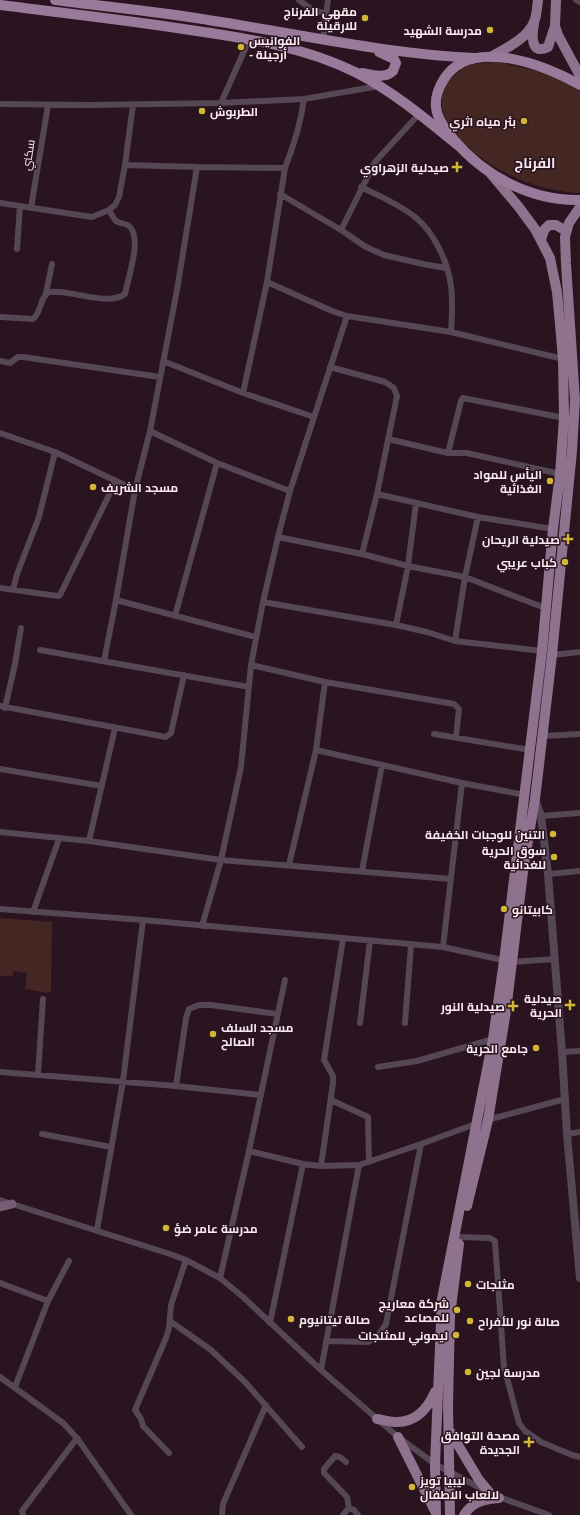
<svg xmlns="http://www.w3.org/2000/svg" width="580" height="1515" font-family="'PT Sans',Cairo,sans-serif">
  <rect width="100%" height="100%" fill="#29141f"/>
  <!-- park -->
  <path fill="#442722" d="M496,62C526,67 554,74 580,91V193C557,192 533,186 512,176C486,165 432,127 443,93C444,89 445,85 448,82C463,64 473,63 496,62Z
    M0,918L52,922L51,991L50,993L25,989L27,973L13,971V976H0Z"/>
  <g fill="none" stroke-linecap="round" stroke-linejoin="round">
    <!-- minor -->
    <path stroke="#554755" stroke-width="6" d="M299,0L311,9L326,14L328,0
      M576,0L580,2
      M323,40L326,14
      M221,103L249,40
      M0,104L90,105L221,103L304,99L379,86
      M125,165L197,167L285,168
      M361,187C379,196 399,204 415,217C434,232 448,262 451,286C453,301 452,317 451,332
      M280,194L341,230L366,247L384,255L423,264L446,268
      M0,203L92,217L109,210L115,205L119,197L125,165L133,105
      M31,208L48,105
      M341,230L375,162L419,114
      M17,249L20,206
      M267,282L332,311L347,316L451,332L563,359
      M46,293L52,264
      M0,317L33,319C42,312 39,298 49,292C70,289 108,307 125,294C128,278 142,239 130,227C127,223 120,224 116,221C113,218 111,213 109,210
      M0,361L10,363L18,357H23L160,377
      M163,361L243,393L314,417
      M330,367L385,382L394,388L397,396L377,494L362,554
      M243,393L267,282L285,168C294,145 301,122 304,99
      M150,431L217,463L290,491
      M0,433L55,452L135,490
      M388,439L448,453H467L560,474
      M448,453L461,401L463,398L564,418
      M377,494L478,517L553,529
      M278,537L362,554L408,566L465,577L545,608
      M0,588L58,596L60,595L108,497L115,481
      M13,590L17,574L39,517L55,452
      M116,600L256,637
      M263,602L396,625L427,632L455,641L542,651
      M175,616L217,463
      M396,625L408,566L416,503
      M455,641L465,577L478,517
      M40,650L249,687
      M552,655L580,652
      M104,661L116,600L135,490L150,431L177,290L197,167
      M251,665L325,682L454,704L459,709L456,737
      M0,706L166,737L171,733L184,675
      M5,708L15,664L21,628
      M434,734L530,750
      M543,736L580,734
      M316,750L325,682
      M0,769L102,786
      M541,816L580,813
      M0,832L89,841L221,860L451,879
      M89,841L115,728
      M289,865L316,750L462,783
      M362,871L382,765
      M548,874L580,871
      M0,909L143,920L443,947L512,962L555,959
      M33,912L59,839
      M202,926L221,860L241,767L251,665L263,602L278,537L290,491L347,316
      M443,947L462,783L525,795
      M360,1023L370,941
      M405,1023L411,945
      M562,1052L580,1051
      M378,1067L417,1061L493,1039
      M0,1072L176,1086L261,1095
      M38,1074L43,999
      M176,1086L186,1018L189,1009L199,1005H211L277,1014
      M331,1100L368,1117L369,1162
      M487,1120L565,1099
      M42,1134L111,1147
      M567,1134L580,1132
      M249,1151L303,1164L321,1166L359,1165L421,1144L478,1123
      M321,1166L333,1083V1076L324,1060L343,939
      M0,1200L170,1254L186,1260L220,1278L243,1297L321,1370L398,1437L435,1464L484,1490
      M97,1230L123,1081L143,920
      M460,1237L490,1238L495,1241L504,1367L519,1423L525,1431L541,1442L572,1455L580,1457
      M220,1278L249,1151L285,980
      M0,1283L48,1301L15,1387
      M48,1301L69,1261
      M170,1321L211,1350L245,1382L302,1447
      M270,1323L303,1164
      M326,1341L368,1342L378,1336L386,1324L421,1144
      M321,1370L359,1165
      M0,1377L63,1423L77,1438L131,1515
      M169,1453L143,1426L141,1419L135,1410L166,1338L169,1328L171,1305L186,1260
      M346,1462L340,1457L335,1456L324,1469V1473L347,1497L349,1508
      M496,1496L549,1515
      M23,1515L22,1511L77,1438
      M222,1515L223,1504L266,1405
      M343,1515L349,1508L354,1510L358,1515"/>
    <!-- tertiary -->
    <path stroke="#554755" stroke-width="8" d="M535,799L541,816L548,874L562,1052L567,1134L580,1278"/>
    <!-- secondary -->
    <path stroke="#765f75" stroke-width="9" d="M0,1207L12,1204"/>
    <!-- primary -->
    <path stroke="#8f728e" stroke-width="10" d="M556,0L555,26L558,35L580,76
      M534,24C532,34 530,56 548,47L555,26
      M491,57C506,48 527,39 534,22C537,15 537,7 538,0
      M541,240L544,230L549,225H556L566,231
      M467,1206L488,1120L506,1011L524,864L535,799L552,655L572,451L575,400L566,264L565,237L569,223L580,207
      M377,1419C384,1420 390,1422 397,1422C416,1422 428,1408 435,1392
      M449,1430L479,1480L489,1492
      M398,1437L435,1511
      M436,1515L435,1464L442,1299L493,1039L504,961L542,651L553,529L560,474L564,418L563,359L560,324L557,292L550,258L535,229L518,206L491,174
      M450,1515L448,1405L450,1316L459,1244
      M464,1515C472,1502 485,1499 499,1498"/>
    <!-- trunk -->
    <path stroke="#9a7a9a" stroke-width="10" d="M55,0C108,7 161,12 214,21C300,34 386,54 474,58
      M0,5C63,13 127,20 190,30C246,38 305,47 357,73C394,92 427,120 460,147
      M362,73C372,75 385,79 393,71L396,63L394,59L379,52
      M580,85C546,65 471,36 444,79C439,87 435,98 436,107C437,119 446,130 453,139C484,176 531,201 580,200"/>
  </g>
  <!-- markers -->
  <g fill="#d2b736" stroke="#29141f" stroke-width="1.5">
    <circle cx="365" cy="18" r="4"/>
    <circle cx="490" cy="30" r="4"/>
    <circle cx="241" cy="47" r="4"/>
    <circle cx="202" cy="111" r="4"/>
    <circle cx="524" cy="121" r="4"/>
    <path d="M455 161h4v4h4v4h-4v4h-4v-4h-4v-4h4z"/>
    <circle cx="550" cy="481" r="4"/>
    <circle cx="93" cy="487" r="4"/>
    <path d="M566 533h4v4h4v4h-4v4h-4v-4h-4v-4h4z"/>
    <circle cx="565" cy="562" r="4"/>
    <circle cx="553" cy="834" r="4"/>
    <circle cx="554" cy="857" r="4"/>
    <circle cx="504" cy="909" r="4"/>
    <path d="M568 999h4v4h4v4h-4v4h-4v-4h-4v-4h4z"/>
    <path d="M511 1000h4v4h4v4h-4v4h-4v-4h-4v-4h4z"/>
    <circle cx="213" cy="1034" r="4"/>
    <circle cx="536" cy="1048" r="4"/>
    <circle cx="166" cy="1228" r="4"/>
    <circle cx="468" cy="1284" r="4"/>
    <circle cx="457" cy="1310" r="4"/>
    <circle cx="291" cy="1319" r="4"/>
    <circle cx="470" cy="1321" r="4"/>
    <circle cx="456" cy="1335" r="4"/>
    <circle cx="468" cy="1372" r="4"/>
    <path d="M527 1436h4v4h4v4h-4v4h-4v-4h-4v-4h4z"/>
    <circle cx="412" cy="1487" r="4"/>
  </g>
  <g text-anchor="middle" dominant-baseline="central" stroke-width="3" stroke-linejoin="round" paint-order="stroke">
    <!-- poi labels -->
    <g font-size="12" font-weight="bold" fill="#fae9f0" stroke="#29141f" text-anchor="end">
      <text x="357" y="11">مقهي الفرناج<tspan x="357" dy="14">للارقيلة</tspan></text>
      <text x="482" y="30">مدرسة الشهيد</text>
      <text x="249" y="40" text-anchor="start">الفوانيس<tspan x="249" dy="14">- أرجيلة</tspan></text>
      <text x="210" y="111" text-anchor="start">الطربوش</text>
      <text x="516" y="121">بئر مياه اثري</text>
      <text x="449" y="167">صيدلية الزهراوي</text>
      <text x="542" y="474">اليأس للمواد<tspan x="542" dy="14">الغذائية</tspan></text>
      <text x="101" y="487" text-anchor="start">مسجد الشريف</text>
      <text x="560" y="539">صيدلية الريحان</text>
      <text x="557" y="562">كباب عريبي</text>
      <text x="545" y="834">التنين للوجبات الخفيفة</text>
      <text x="546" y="850">سوق الحرية<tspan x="546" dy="14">للغدائية</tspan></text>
      <text x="512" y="909" text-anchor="start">كابيتانو</text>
      <text x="562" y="998">صيدلية<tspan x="562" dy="14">الحرية</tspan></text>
      <text x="505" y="1006">صيدلية النور</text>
      <text x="221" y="1027" text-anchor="start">مسجد السلف<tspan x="221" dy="14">الصالح</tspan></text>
      <text x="528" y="1048">جامع الحرية</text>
      <text x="174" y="1228" text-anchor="start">مدرسة عامر ضؤ</text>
      <text x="476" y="1284" text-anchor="start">مثلجات</text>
      <text x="449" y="1303">شركة معاريج<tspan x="449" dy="14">للمصاعد</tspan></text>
      <text x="299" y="1319" text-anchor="start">صالة تيتانيوم</text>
      <text x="478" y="1321" text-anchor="start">صالة نور للأفراح</text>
      <text x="448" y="1335">ليموني للمثلجات</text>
      <text x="476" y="1372" text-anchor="start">مدرسة لجين</text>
      <text x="520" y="1435">مصحة التوافق<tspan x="520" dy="14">الجديدة</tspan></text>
      <text x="420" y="1480" text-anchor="start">ليبيا تويز<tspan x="420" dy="14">لالعاب الاطفال</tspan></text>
    </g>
    <!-- street labels -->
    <g font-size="12" fill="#fae9f0" stroke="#29141f">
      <text transform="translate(28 155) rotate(-81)">سكني</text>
    </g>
    <!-- quarter labels -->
    <g font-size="14" font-weight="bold" fill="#fae9f0" stroke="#29141f">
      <text x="535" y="163">الفرناج</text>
    </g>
  </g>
</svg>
